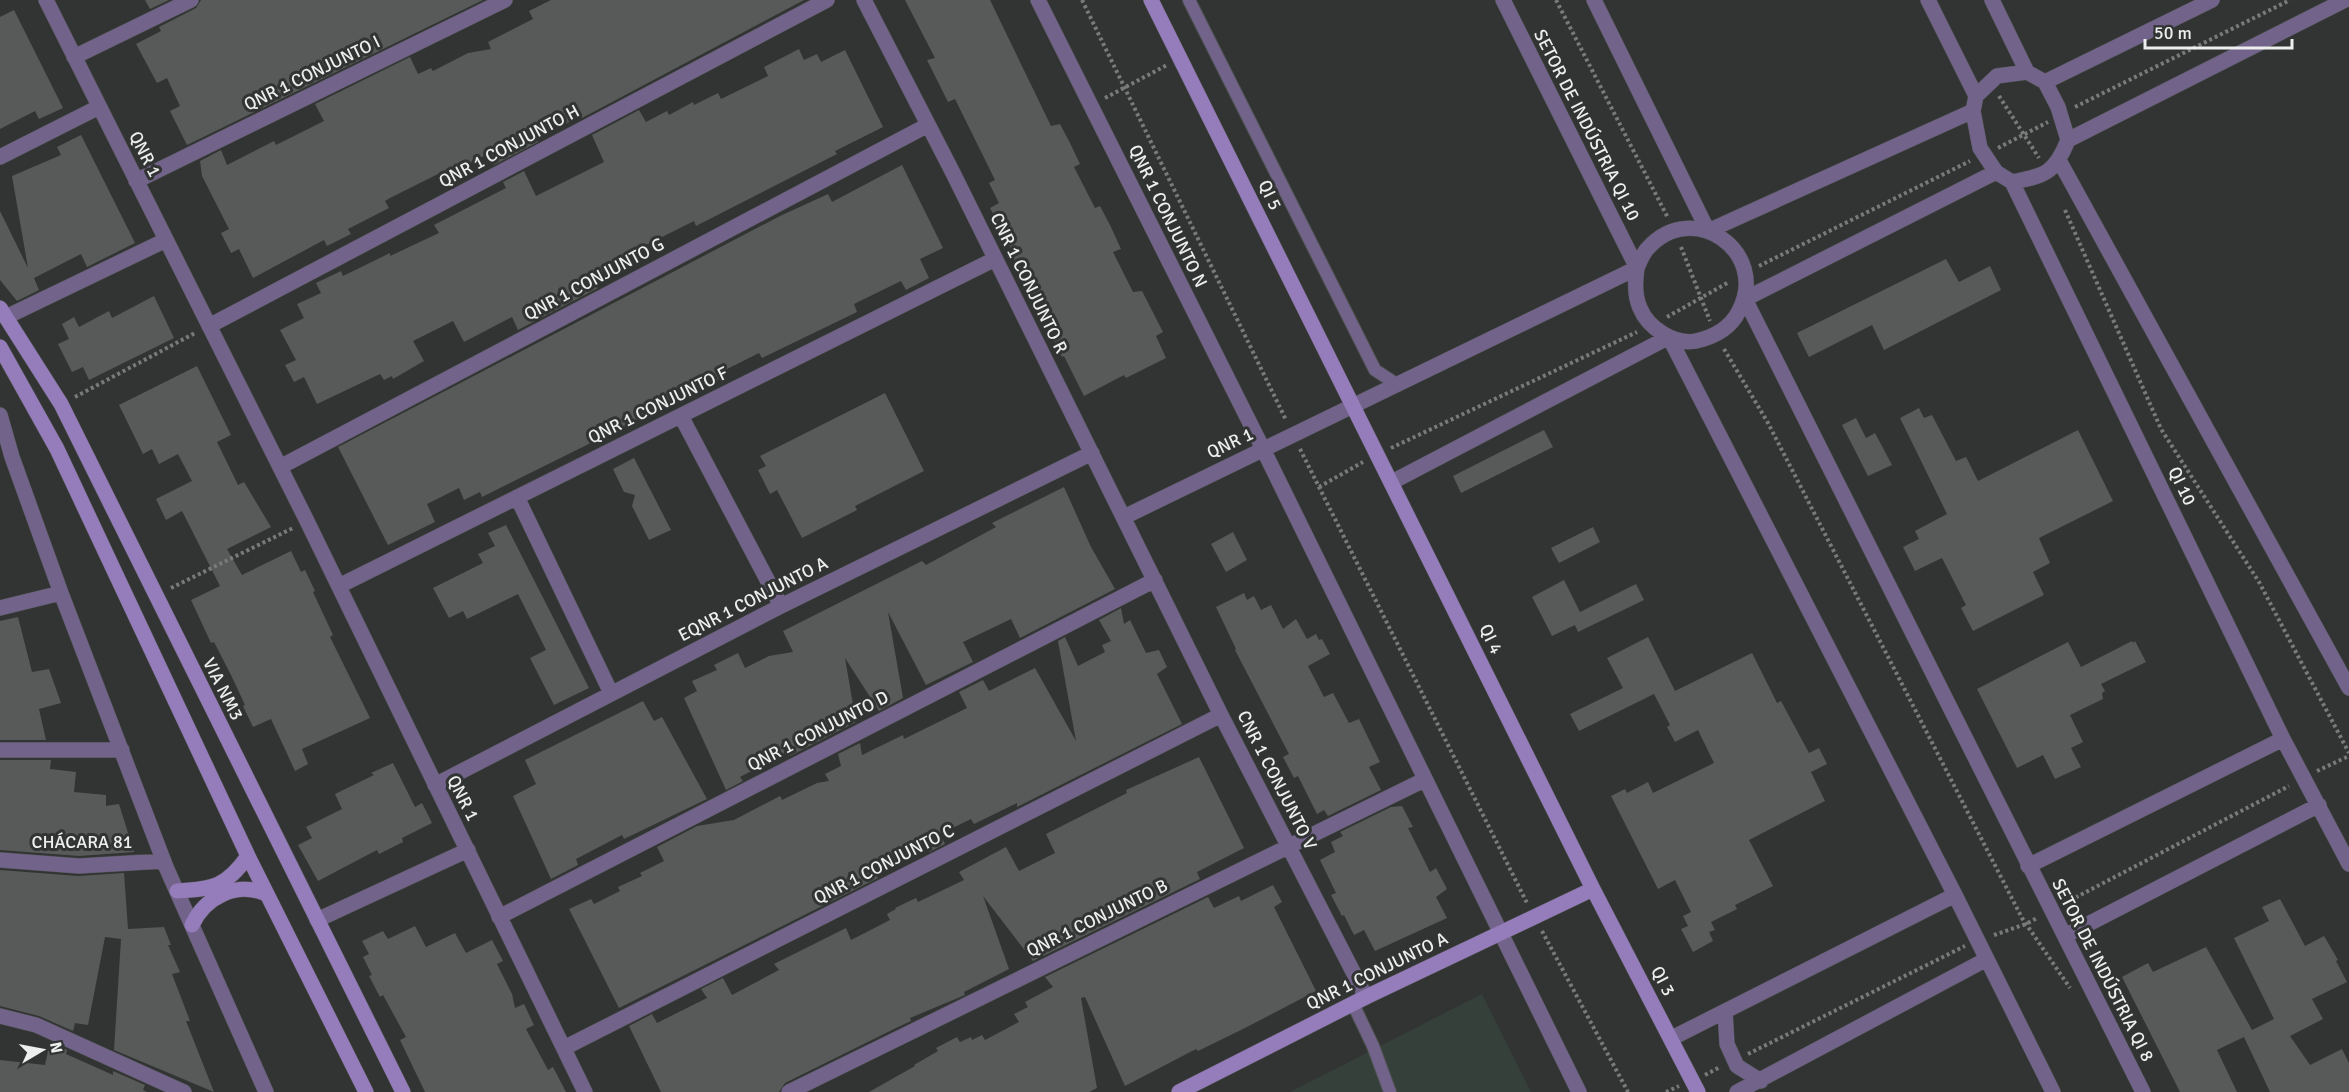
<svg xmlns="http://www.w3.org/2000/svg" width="2349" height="1092" font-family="Signika,sans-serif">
  <rect width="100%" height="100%" fill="#313433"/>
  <!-- built -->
  <path fill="#36403b" d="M1482,994L1531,1092H1290Z"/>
  <!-- building -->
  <path fill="#575a58" d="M145,0H169L150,9Z
    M201,0H483L187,145L170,111L180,106L167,78L157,83L136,44L161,31L159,27L196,8Z
    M551,0H804L582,118L581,116L536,139L538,142L494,165L488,154L464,166L462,162L390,198L385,201L389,208L348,229L351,234L327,246L324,240L253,278L239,249L231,253L221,233L229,229L202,176L200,161L221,150L227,165L274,141L276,145L324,121L315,104L410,57L418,74L431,68L433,71L468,53L491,49L488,42L533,19L529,11Z
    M905,0H990L1051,126L1060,124L1070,143L1080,164L1074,167L1095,208L1100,206L1111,227L1121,249L1113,252L1133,292L1142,291L1163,332L1156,336L1166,358L1126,378L1124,375L1084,396L1064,356L1062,357L1010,252L1012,250L990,208L999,203L989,183L995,180L955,99L948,102L927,60L935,58Z
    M14,10L63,108L39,119L35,111L0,129V17Z
    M799,49L804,60L817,54L821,62L845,50L883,127L835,151L837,154L696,226L694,221L622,257L625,261L593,277L598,288L518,330L512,317L464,342L453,321L413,341L424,361L417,365L393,379L392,376L384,380L380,374L317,404L304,377L294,382L285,365L296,360L280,330L304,318L297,304L321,293L316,283L341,271L343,276L390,253V256L439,233L434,225L506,188L503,182L524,171L536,196L604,162L592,135L639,110L646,122L667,111L669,115L693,102L694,105L718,93L721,99L768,76L764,67Z
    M81,135L135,243L87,267L81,254L34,278L39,290L17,301L0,280V211L28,268L12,176L61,155L57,147Z
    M902,165L943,248L920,259L929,278L906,290L901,281L854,304L857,312L762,358L759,353L721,372L724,377L482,497L480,492L464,500L459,488L427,504L435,522L388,545L338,447L780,216L828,194L832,202Z
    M1946,259L1959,282L1990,266L2001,290L1884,350L1872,325L1809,357L1797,333Z
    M154,296L174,338L89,380L83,367L72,372L58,344L69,339L62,324L74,317L79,327L109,311L112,318Z
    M197,366L231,435L217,442L238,485L244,482L271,527L227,549L242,575L291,551L301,572L305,570L315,591L313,592L333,635L330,637L370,718L302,749L308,764L295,771L271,719L253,727L243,706L245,705L231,675L214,642L211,643L191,600L220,586L182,511L166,520L156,499L192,481L178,454L159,464L152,449L143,454L119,405Z
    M885,393L924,471L855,506L857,510L802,538L777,490L770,494L758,470L766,466L760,456Z
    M1919,408L1924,418L1932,415L1956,461L1966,457L1978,481L2078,430L2113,501L2039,538L2050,563L2033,572L2044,595L1973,631L1961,608L1966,605L1942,558L1915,571L1903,547L1919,539L1915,531L1947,514L1900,418Z
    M1856,418L1866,438L1875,433L1892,465L1868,476L1842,425Z
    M1544,430L1553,447L1461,493L1453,476Z
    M634,458L671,530L649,540L632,506L635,495L624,492L613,469Z
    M1064,487L1091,547L1115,589L1020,638L1011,619L963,642L973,662L926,685L888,612L903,698L879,711L845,658L856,722L790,756L788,752L771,761L740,777L743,781L726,790L684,698L697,691L692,681L717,670L714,665L738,653L745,668L769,656L793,652L783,631L922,561L926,565L996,527L992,523Z
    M506,525L589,688L554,705L530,658L546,650L518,594L467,619L463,611L449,618L433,588L483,563L478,554L495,546L488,533Z
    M1593,527L1600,542L1559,563L1551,548Z
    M1233,532L1247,560L1226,572L1211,544Z
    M1564,580L1580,612L1636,584L1644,600L1578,632L1575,625L1552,636L1532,597Z
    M1244,593L1247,600L1254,596L1261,610L1271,605L1283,629L1296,619L1307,639L1316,634L1319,640L1322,639L1330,654L1308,666L1324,697L1333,693L1349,723L1359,719L1380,762L1369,767L1381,790L1328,816L1324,810L1317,814L1298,776L1294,778L1283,757L1289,754L1235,650L1236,649L1216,607Z
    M1121,608L1124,624L1130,620L1146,653L1159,650L1167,667L1157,674L1182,724L1017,807V803L974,824L971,819L940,834L945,844L929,852L928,848L876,874L878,878L619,1008L569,909L591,899L594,904L620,891L618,887L642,876L640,873L664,861L657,847L697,826L734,820L780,796L782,800L817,783L829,781L825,774L841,766L838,754L860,743L862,755L903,735L904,739L967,708L959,692L983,680L989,691L1035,668L1076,741L1058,641L1065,637L1078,666L1105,652L1102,645L1111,641L1099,620Z
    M18,617L32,672L49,669L61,703L39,709L46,740H0V621Z
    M1648,637L1675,691L1752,653L1777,703L1781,701L1809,753L1819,748L1827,764L1811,772L1825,801L1749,840L1773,886L1735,905L1737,909L1711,922L1715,930L1709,932L1713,941L1693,952L1681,929L1688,926L1683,916L1691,912L1675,880L1658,889L1611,796L1625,789L1627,793L1648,782L1653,793L1714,763L1698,730L1675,742L1667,727L1670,725L1654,694L1579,731L1570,714L1623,688L1607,658Z
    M2132,641L2133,643L2135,641L2146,662L2101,684L2105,691L2102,693L2103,699L2070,715L2083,742L2071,748L2081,767L2055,779L2043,755L2017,768L1977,689L2068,642L2081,667Z
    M643,701L654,721L662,717L707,799L624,839L622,835L576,859L578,865L551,879L513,796L536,784L525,760Z
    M1199,757L1244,848L1197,872L1200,879L1033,961L983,896L1009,969L964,992L965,995L910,1018L911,1021L896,1028L785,1083L779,1092H661L629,1026L652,1014L657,1023L707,998L701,989L723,978L732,995L779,970L774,964L846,928L851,940L890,920L887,914L896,909L895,908L916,898L918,902L964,880L959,872L1006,847L1019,871L1055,853L1046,834L1127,793L1126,790Z
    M0,760H51L50,769L76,772L74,792L106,795V806L119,804L134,852L79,856L0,850Z
    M393,763L415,807L422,803L432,823L402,838L403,842L379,854L377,850L318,881L298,845L312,838L306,827L342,809L335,794L374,775L371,773Z
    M1402,806L1413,827L1408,828L1430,872L1436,868L1447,889L1436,897L1447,918L1375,951L1364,930L1354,935L1344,915L1342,916L1331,895L1336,893L1320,860L1335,852L1331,842L1343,836L1340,832L1391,807Z
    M0,870L78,876L124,873L128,929L164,927L171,945H168L180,972L172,974L190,1021H186L214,1092L114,1050L121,939L105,937L88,1025L75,1023L73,1031L39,1016L0,1006Z
    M1273,885L1282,902L1274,907L1316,991L1245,1028L1198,1051L1196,1049L1125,1086L1085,997L1081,998L1097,1088L1089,1092H869L915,1066L914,1065L938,1051L936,1048L957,1037L960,1042L971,1037L972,1040L982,1035L985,1040L1019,1022L1014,1014L1028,1007L1025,1002L1053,987L1045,977L1208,897L1214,908L1239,896L1241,901Z
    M2280,899L2305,946L2324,936L2338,960L2336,961L2347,982L2312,999L2323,1019L2290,1036L2310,1065L2342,1049L2349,1063V1092H2270L2244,1037L2217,1050L2237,1092H2180L2122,977L2148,963L2153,972L2206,947L2252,1030L2274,1019L2234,938L2269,921L2262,907Z
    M415,926L426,947L455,933L466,953L492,940L503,961L497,964L512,994L515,1008L524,1004L534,1025L526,1029L548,1070L553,1067L566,1092H425L400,1040L406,1037L383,995L380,997L369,976L372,975L363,957L369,954L362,941L383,931L388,939Z
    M50,1042L67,1050L66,1054L113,1075V1071L145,1085L143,1090L147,1092H0V1060L45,1065Z"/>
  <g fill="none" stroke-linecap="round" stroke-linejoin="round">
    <defs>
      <path id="lane" d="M1189,0L1375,370L1398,385
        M1353,1004L1373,1046L1390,1092"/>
      <path id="street" d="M46,0L307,521L585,1092
        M864,0L953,173L1221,715L1366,997
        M1038,0L1263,449L1579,1092
        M1503,0L1637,268
        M1594,0L1708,231L1973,111
        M1928,0L1976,96
        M1992,0L2027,72
        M74,57L191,0
        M2045,82L2212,0
        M2068,140L2058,107L2045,82L2027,72L1997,76L1976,96L1973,111L1980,148L1996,172L2012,182C2045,176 2055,173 2068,140L2345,0
        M0,157L99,107
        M2060,162L2349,688
        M1996,172L1745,299L2143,1092
        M136,181L505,0
        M2012,182L2283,739L2349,864
        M6,317L166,240
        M209,326L827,0
        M0,415L12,457L61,593L166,867L266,1092
        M681,416L781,606
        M280,467L928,125
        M1392,482L1669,337L1955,895L2053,1092
        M517,497L611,693
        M1124,517L1637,268C1640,261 1643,253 1648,248C1693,198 1770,252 1739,311C1730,329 1714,337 1696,341C1674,345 1648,328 1640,308C1634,295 1635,281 1637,268
        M339,586L995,259
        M0,608L61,593
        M0,750H122
        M435,785L781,606L1092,453
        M0,860L79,866L164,861
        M2028,866L2283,739
        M499,917L1155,580
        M317,920L468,850
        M2065,936L2319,805
        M1725,1011L1727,1044L1737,1066L1761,1081
        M0,1016L36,1025L184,1092
        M1672,1038L1955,895
        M564,1048L1221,715
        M789,1092L1424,780
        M1737,1092L1987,959"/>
      <path id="secondary" d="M1151,0L1593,889L1698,1092
        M0,308L61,404L403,1092
        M0,347L57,449L248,856L366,1092
        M177,891C213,889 226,887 248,856
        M192,925C205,897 237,881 266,894
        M1179,1092L1366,997L1593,889"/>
    </defs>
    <!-- lane casing -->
    <use href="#lane" stroke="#4f5251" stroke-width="14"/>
    <!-- street casing -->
    <use href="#street" stroke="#4f5251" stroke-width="16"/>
    <!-- secondary casing -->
    <use href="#secondary" stroke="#4f5251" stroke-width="16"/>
    <!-- path -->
    <path stroke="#787b7a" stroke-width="4" stroke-dasharray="3 3" stroke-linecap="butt" d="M1082,0L1286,420
      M1556,0L1668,218
      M1999,96L2039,158
      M1105,98L1167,65
      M2075,107L2290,0
      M1998,148L2048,122
      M2065,210L2161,429L2259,582L2349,753
      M1681,247L1710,321
      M1759,266L1970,161
      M1667,317L1729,282
      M1724,349L1768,423L2022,918L2070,988
      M75,397L195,333
      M1391,448L1637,332
      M1300,449L1527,903
      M1319,487L1363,462
      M171,588L293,528
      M2317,771L2349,756
      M2065,903L2289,786
      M1542,931L1628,1092
      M1994,935L2026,924L2037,918
      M1748,1054L1965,946
      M1705,1075L1720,1067
      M1666,1092L1679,1086"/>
    <!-- lane -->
    <use href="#lane" stroke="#72638a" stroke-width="12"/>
    <!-- street -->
    <use href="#street" stroke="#72638a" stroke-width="15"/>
    <!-- secondary -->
    <use href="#secondary" stroke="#957cba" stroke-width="15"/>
  </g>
  <g text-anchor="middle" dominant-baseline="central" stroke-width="6" stroke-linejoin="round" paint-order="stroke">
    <!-- street labels -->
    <g font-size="18" fill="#edefee" stroke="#313433">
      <text transform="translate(312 73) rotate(-26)">QNR 1 CONJUNTO I</text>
      <text transform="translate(1587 125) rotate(63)">SETOR DE INDÚSTRIA QI 10</text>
      <text transform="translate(509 146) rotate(-28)">QNR 1 CONJUNTO H</text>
      <text transform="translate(145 154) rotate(63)">QNR 1</text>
      <text transform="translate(1270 195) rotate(64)">QI 5</text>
      <text transform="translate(1168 216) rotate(64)">QNR 1 CONJUNTO N</text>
      <text transform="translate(594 279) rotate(-28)">QNR 1 CONJUNTO G</text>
      <text transform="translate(1029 283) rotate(64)">CNR 1 CONJUNTO R</text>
      <text transform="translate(658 405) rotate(-26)">QNR 1 CONJUNTO F</text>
      <text transform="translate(1230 443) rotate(-25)">QNR 1</text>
      <text transform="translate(2182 486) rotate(64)">QI 10</text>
      <text transform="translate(753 599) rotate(-27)">EQNR 1 CONJUNTO A</text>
      <text transform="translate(1491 639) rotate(64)">QI 4</text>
      <text transform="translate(223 689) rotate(63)">VIA NM3</text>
      <text transform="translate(818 731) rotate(-27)">QNR 1 CONJUNTO D</text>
      <text transform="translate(1277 780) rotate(63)">CNR 1 CONJUNTO V</text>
      <text transform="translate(463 798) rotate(63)">QNR 1</text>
      <text x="82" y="842">CHÁCARA 81</text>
      <text transform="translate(884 864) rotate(-27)">QNR 1 CONJUNTO C</text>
      <text transform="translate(1097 918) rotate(-26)">QNR 1 CONJUNTO B</text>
      <text transform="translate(2103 970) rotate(63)">SETOR DE INDÚSTRIA QI 8</text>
      <text transform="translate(1377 971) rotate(-26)">QNR 1 CONJUNTO A</text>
      <text transform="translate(1663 981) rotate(62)">QI 3</text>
    </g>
  </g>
  <!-- north arrow -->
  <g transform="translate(42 1050) rotate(80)" stroke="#313433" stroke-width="4.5" paint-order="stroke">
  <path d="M0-4.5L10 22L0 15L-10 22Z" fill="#edefee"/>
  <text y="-9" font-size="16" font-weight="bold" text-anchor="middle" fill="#edefee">N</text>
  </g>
  <!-- scale -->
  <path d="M2145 39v9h147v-9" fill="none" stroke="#edefee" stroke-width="3"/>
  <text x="2154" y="39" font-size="18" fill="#edefee" stroke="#313433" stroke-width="4.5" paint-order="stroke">50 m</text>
</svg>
